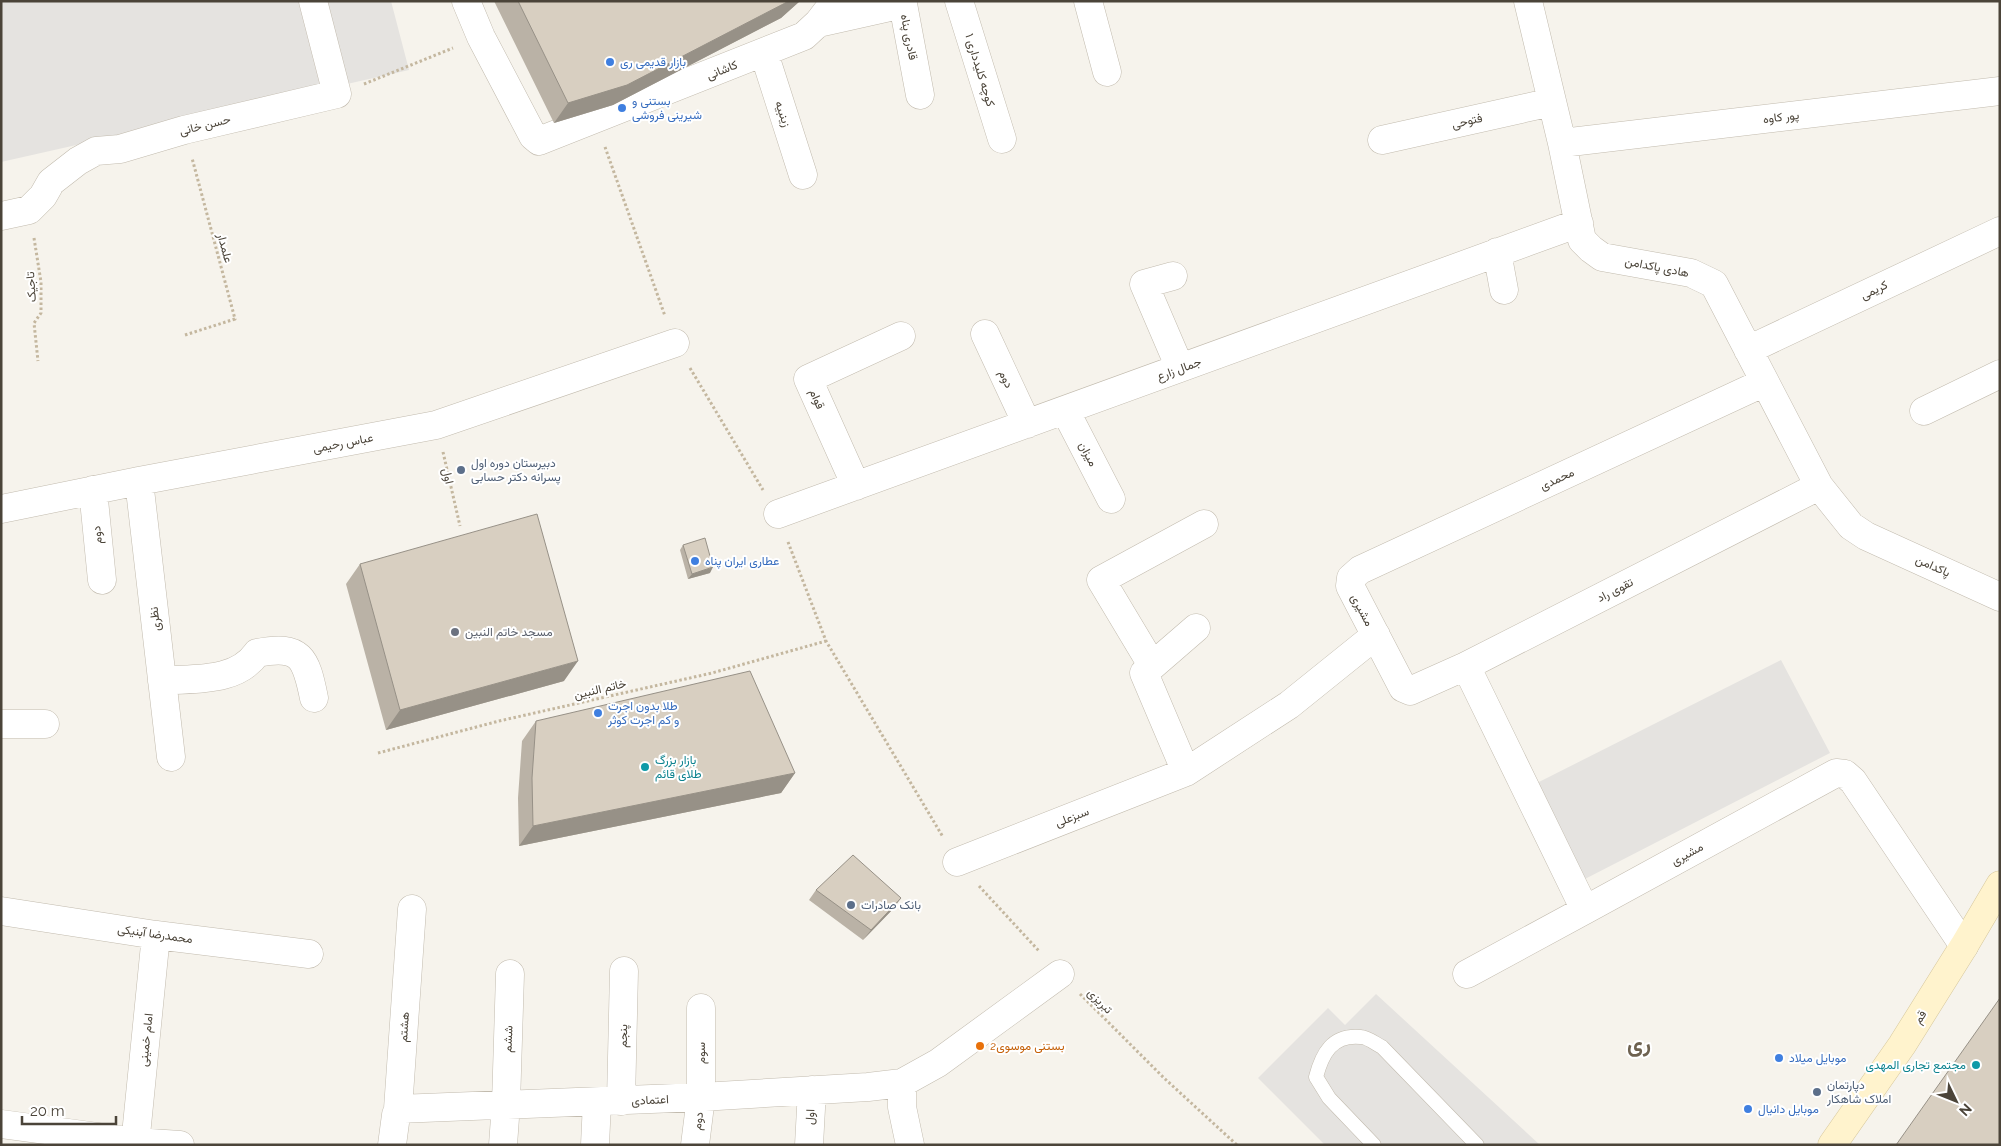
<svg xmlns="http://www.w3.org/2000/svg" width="2001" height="1146" font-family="Raleway,Vazirmatn,sans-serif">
  <rect width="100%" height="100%" fill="#f6f3ec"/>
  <!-- parking -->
  <path fill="#e5e3e0" d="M1,1H391L409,70L1,162Z
    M1781,660L1830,753L1583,880L1535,784Z
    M1376,994L1540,1145H1325L1258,1078L1328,1008L1345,1025Z"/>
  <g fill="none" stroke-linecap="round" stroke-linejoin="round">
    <defs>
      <path id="lane" d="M1374,1145L1329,1098L1316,1077C1322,1054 1332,1034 1361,1037C1367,1037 1376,1044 1382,1047L1477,1145"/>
      <path id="street" d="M466,1L481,37L533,136L539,141L804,36L818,23L835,1
        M959,1L1002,139
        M1088,1L1107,72
        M1528,1L1562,143L1582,240L1591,249L1602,257L1691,273L1714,284L1819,486L1851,526L1866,536L2000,597
        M818,23L903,4L920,95
        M764,53L803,175
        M1382,140L1552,102
        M1562,143L2000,91
        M1,216L29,210L43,196L51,182L78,161L96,151L120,149L184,130L337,94L313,1
        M1497,252L1504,290
        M1173,276L1144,284L1180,368
        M985,334L1027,424
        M1748,350L2000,231
        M1765,382L1360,570L1351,578L1350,586L1403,688L1410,691L1466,666L1819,486
        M1065,410L1111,499
        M1924,411L2000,374
        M139,481L171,757
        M856,486L808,379L901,336
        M93,490L102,580
        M1,509L139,481L436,425L675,343
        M778,514L1579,223
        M1152,665L1101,580L1204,524
        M1466,666L1585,910L1836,773L1845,774L1853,781L1964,946
        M162,681C194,678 236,683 257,653C301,644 306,658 314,698
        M1,724H45
        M1186,772L1144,673L1196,628
        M957,862L1186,772L1289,705L1376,635
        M1,911L156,935L309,954
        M1467,974L1585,910
        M902,1083V1107L910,1145
        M621,1101L624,971
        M398,1109L701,1097L868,1087L902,1083L938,1063L1060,974
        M1,1124L135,1142L180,1145
        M135,1145L156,935
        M392,1145L396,1115L398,1109L412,909
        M503,1145L506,1104L510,974
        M595,1145L597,1102
        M695,1145L701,1097V1008
        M809,1145L812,1090"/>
      <path id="secondary" d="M1832,1145L1902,1045L1964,946L2000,885"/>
    </defs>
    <!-- lane casing -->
    <use href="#lane" stroke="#c2bbae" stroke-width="15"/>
    <!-- street casing -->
    <use href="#street" stroke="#c2bbae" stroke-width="29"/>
    <!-- secondary casing -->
    <use href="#secondary" stroke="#d6c79b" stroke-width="29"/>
    <!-- path -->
    <path stroke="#c4b79f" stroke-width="3" stroke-dasharray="2.5 2.5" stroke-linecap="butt" d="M364,84L453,48
      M605,147L665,316
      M34,238L41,282V313L34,323L38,361
      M185,335L235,319L192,158
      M690,368L763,490
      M443,452L460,526
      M788,542L826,641L943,837
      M378,753L499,721L712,673L826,641
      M979,886L1039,951
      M1080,994L1164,1078L1237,1145"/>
    <!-- lane -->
    <use href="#lane" stroke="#fff" stroke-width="14"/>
    <!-- street -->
    <use href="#street" stroke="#fff" stroke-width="28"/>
    <!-- secondary -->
    <use href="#secondary" stroke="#fff3cd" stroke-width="28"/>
  </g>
  <!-- wall -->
  <path fill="#bab2a6" d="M494,1H800L781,18L613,105L554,123Z
    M683,545L710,573L688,579L680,550Z
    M360,564L564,681L386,730L346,584Z
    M536,721L795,773L781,793L519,846L518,798L522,741Z
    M816,890L893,909L863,940L809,900Z"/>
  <!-- shaded-wall -->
  <path fill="#979187" d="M789,1H800L781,18L613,105L554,123L568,103Z
    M713,567L710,573L688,579L692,574Z
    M578,661L564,681L386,730L400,710Z
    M795,773L781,793L519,846L533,826Z
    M901,898L893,909L863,940L871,930Z"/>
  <!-- building -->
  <path fill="#d8cfc1" stroke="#979187" d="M518,1H789L627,85L568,103Z
    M537,514L578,661L400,710L360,564Z
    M705,538L713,567L692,574L683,545Z
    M750,671L795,773L533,826L532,778L536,721Z
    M853,855L901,898L871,930L816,890Z
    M2000,998V1145H1896Z"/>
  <!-- markers -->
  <g fill="#3f7fe0" stroke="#fff" stroke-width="2">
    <circle cx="610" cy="62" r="5"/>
    <circle cx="622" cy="108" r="5"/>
    <circle cx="695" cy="561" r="5"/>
    <circle cx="598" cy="713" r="5"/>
    <circle cx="1779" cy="1058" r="5"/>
    <circle cx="1748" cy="1109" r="5"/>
  </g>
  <g fill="#5c6f8a" stroke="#fff" stroke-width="2">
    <circle cx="461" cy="470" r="5"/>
    <circle cx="851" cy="905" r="5"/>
    <circle cx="1817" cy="1092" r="5"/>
  </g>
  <circle fill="#6b7280" stroke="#fff" stroke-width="2" cx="455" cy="632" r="5"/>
  <g fill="#0f9aa8" stroke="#fff" stroke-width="2">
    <circle cx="645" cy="767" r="5"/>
    <circle cx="1976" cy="1065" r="5"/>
  </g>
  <circle fill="#e8710a" stroke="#fff" stroke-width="2" cx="980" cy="1046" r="5"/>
  <g text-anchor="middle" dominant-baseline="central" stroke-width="4" stroke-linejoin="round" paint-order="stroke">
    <!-- street labels -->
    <g font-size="12" fill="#4b4439" stroke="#fff">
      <text transform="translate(909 37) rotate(79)">قادری پناه</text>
      <text transform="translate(722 70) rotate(-22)">کاشانی</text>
      <text transform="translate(980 70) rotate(73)">کوچه کلیدداری ۱</text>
      <text transform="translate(783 114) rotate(72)">زینبیه</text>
      <text transform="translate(1781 117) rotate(-7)">پور کاوه</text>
      <text transform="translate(1467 121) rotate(-13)">فتوحی</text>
      <text transform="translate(205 125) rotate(-14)">حسن خانی</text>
      <text transform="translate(225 248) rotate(75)">علمدار</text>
      <text transform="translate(1657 267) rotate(11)">هادی پاکدامن</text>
      <text transform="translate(31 287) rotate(-94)">تاجیک</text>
      <text transform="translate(1874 290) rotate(-26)">کریمی</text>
      <text transform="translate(1179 369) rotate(-20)">جمال زارع</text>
      <text transform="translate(1006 379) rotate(65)">دوم</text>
      <text transform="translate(817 399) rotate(66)">قوام</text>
      <text transform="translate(343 443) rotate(-11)">عباس رحیمی</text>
      <text transform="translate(1088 454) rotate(62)">میزان</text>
      <text transform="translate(448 476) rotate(76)">اول</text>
      <text transform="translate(1557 479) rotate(-25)">محمدی</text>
      <text transform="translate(97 535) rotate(-96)">دوم</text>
      <text transform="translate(1933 566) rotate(24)">پاکدامن</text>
      <text transform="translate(1615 590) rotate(-27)">تقوی راد</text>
      <text transform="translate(1362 610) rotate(62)">مشیری</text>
      <text transform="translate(155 619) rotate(-97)">نظری</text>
      <text transform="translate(600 689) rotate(-13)">خاتم النبین</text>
      <text transform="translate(1072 817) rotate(-21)">سبزعلی</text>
      <text transform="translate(1687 854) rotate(-29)">مشیری</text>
      <text transform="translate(155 934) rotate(8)">محمدرضا آبنیکی</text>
      <text transform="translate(1100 1001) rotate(45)">تبریزی</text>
      <text transform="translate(1920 1017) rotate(-58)">قم</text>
      <text transform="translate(404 1027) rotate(-86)">هشتم</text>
      <text transform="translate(623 1036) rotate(-89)">پنجم</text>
      <text transform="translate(508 1039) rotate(-88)">ششم</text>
      <text transform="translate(146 1040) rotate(-84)">امام خمینی</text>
      <text transform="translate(701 1053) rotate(-90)">سوم</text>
      <text transform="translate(650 1100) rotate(-3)">اعتمادی</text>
      <text transform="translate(810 1117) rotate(-87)">اول</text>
      <text transform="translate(698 1121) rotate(-83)">دوم</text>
    </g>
    <!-- shop labels -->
    <g font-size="12" fill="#366cbe" stroke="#fff" text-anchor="start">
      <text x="620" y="62">بازار قدیمی ری</text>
      <text x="632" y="101">بستنی و<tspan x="632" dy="14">شیرینی فروشی</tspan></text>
      <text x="705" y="561">عطاری ایران پناه</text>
      <text x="608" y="706">طلا بدون اجرت<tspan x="608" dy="14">و كم اجرت كوثر</tspan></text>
      <text x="1789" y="1058">موبایل میلاد</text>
      <text x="1758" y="1109">موبایل دانیال</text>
    </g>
    <!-- service labels -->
    <g font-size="12" fill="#4e5e75" stroke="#fff" text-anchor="start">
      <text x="471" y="463">دبیرستان دوره اول<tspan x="471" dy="14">پسرانه دکتر حسابی</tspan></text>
      <text x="861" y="905">بانک صادرات</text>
      <text x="1827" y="1085">دپارتمان<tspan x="1827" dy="14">املاک شاهکار</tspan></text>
    </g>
    <!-- worship labels -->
    <g font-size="12" fill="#5b616d" stroke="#fff" text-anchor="start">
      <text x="465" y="632">مسجد خاتم النبین</text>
    </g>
    <!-- culture labels -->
    <g font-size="12" fill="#0d838f" stroke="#fff" text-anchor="start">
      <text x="655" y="760">بازار بزرگ<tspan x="655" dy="14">طلای قائم</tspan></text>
      <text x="1966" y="1065" text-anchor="end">مجتمع تجاری المهدی</text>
    </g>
    <!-- food labels -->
    <g font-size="12" fill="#c56008" stroke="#fff" text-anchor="start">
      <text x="990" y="1046">بستنی موسوی2</text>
    </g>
    <!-- town labels -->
    <g font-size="22" font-weight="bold" fill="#6e6250" stroke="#fff">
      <text x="1639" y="1043">ری</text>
    </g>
  </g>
  <!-- border -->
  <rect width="2001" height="1146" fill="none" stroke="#4b4439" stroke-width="5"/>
  <!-- north arrow -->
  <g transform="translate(1956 1101) rotate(133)" stroke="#ffffff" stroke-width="4" paint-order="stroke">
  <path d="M0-4L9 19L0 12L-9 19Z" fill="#4b4439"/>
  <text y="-8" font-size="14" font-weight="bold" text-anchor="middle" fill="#4b4439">N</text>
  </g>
  <!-- scale -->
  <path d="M22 1116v8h94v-8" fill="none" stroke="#4b4439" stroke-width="2.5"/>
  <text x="30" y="1116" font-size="15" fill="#4b4439" stroke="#ffffff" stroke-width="4" paint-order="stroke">20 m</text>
</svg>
